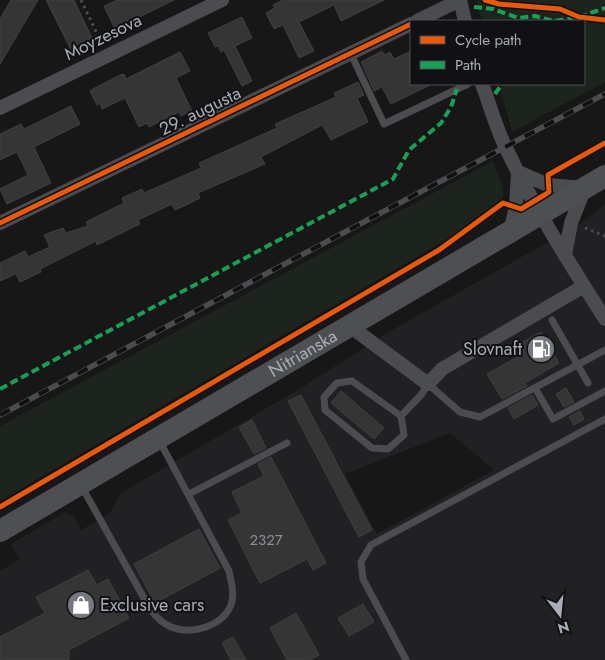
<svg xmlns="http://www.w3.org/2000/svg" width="605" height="660" font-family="Jost,sans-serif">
  <rect width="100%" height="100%" fill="#171717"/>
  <!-- built -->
  <path fill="#212123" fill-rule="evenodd" d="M605,204V660H0V571L19,559L11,544L65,512L74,516L81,530L109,514L121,493L301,388L392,330L580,224ZM450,433L494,470L377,534L345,474Z"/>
  <!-- green -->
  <path fill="#1d241e" d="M476,0H605V82L512,132L499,84H584V21H482Z
    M493,161L503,187V199L446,240L0,501V426Z"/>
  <!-- building -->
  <path fill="#353536" stroke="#3f4043" d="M11,0H38L0,64V19Z
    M46,0H74L93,40L71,50Z
    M117,0H174L115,29L104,6Z
    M283,0H384L341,21L334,5L299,22L314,51L299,58L283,25L274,29L266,13L275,8L273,5Z
    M242,17L252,38L235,46L252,81L242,86L224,50L221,52L218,46L215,47L208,33Z
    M382,51L384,55L390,52L394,59L411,51V84H432L391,104L382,87L374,91L361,62Z
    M180,52L190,71L176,78L192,111L181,116L179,112L149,127L147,123L139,127L125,98L102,109L100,103L97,105L90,91L93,89L120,75L124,74L126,79Z
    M358,82L364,95L357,98L368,122L331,140L322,125L261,157L265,164L198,193L200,198L184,206L175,210L172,204L138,220L140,224L97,245L96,241L40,269L41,272L20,282L16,274L0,281V263L25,251L28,257L50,247L44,235L63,228L66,233L88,226L86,222L124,203L122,198L142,189L144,193L201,168L199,163L277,128L275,124L336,97L334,93Z
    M71,106L80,124L34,147L51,183L7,204L0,189L28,175L17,152L0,160V134L21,124L24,129Z
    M541,332L559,363L525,383L527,386L502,399L487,374L524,353L519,344Z
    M566,388L574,402L564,407L556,394Z
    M341,391L384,428L374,439L331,403Z
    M301,395L372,530L359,537L288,401Z
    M532,395L538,405L514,419L508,408Z
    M580,411L584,419L574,425L569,417Z
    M252,420L266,448L254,454L239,427Z
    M271,457L326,563L313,570L307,559L260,583L228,520L242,513L232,492L264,476L258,464Z
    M199,529L220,568L155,603L134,564Z
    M88,570L97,585L108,579L129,618L69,650V660H0V637L45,613L36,597Z
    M363,604L374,622L349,636L338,618Z
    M296,613L319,655L310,660H287L270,628Z
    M233,637L246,660H231L222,643Z"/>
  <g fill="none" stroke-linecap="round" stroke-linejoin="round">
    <!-- path -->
    <path stroke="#4d4e52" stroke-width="3" stroke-dasharray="2.5 4" stroke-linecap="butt" d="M81,0L102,44
      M585,228L605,236
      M515,342L520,351"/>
    <!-- service -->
    <path stroke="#4b4c50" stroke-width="7" d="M351,54L384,124L468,84
      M552,320L588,383
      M352,381L401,416L404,435L388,449L372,448L325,410L324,397L337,383Z
      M535,388L553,419L605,391
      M401,416L421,395L428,384L460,412L480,417L605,350
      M82,487L150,609C155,616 162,623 171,627C191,635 222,627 231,605C235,594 231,581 229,571L160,442
      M189,494L287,443
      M406,660L363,579L361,562L371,545L605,419"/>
    <!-- minor -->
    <path stroke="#4b4c50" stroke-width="14" d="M460,0L465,21
      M417,21L460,0
      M482,84C490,105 496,128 506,148C534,208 570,264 605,319
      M0,108L222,0
      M518,172L548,185L585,188L571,223L565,255
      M0,223L411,24
      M510,232L516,207L518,173
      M351,327L428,384L442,369L584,286"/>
    <!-- primary -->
    <path stroke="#4d4f52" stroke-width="22" id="s1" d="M0,531L605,176"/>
    <defs>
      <path id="rail" d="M0,415L605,94"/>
    </defs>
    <!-- rail casing -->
    <use href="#rail" stroke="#4b4c4f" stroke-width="5.5"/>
    <!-- rail -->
    <use href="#rail" stroke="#111113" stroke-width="4" stroke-dasharray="11" stroke-linecap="butt"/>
    <!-- quiet -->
    <path stroke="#1a9f57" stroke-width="4" stroke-dasharray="8 4" stroke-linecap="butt" d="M474,7L493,9L518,18L535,16L554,21L579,17L605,8
      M495,94L502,84
      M0,389L393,179L409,150L441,123L451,107L457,89"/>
    <defs>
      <path id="cycleway" d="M485,0L499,4L560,9L579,17L605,20
        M0,223L411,24
        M0,507L439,250L503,203L521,209L546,194L549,192L548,175L605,143"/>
    </defs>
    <!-- cycleway casing -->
    <use href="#cycleway" stroke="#111113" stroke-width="8"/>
    <!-- cycleway -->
    <use href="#cycleway" stroke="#e8590c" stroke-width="5"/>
  </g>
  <!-- icons -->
  <defs>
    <symbol id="fuel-disc" viewBox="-11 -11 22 22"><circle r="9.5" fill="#757880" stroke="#111113"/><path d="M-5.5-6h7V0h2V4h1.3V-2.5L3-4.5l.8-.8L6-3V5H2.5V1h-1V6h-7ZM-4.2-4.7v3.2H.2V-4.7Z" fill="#fff"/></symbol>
    <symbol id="shop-disc" viewBox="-11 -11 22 22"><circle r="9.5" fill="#757880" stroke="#111113"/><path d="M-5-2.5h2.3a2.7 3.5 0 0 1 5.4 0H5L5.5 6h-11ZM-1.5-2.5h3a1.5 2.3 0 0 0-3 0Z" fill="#fff"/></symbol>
  </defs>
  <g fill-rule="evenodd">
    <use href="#fuel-disc" x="525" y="333" width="32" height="32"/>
    <use href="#shop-disc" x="65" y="589" width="32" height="32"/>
  </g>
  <g text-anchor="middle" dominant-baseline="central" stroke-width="4" stroke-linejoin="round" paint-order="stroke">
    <!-- number labels -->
    <g font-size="15" fill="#8b8f98">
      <text x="266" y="540">2327</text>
    </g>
    <!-- street labels -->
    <g font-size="18" fill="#a8adb8" stroke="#111113">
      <text transform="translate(103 37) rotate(-26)">Moyzesova</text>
      <text transform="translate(200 111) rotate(-26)">29. augusta</text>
      <text stroke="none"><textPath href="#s1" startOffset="351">Nitrianska</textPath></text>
    </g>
    <!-- poi labels -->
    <g font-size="18" fill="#a8adb8" stroke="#111113" text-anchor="end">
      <text x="522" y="349">Slovnaft</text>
      <text x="100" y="605" text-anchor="start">Exclusive cars</text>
    </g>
  </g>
  <!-- legend -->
  <rect x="410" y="20" width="175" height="65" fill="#111113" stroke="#4d4f55"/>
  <rect x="420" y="36" width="25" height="8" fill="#e8590c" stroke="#4d4f55"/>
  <text x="455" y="45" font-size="15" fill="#a8adb8">Cycle path</text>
  <rect x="420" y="61" width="25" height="8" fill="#1a9f57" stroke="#4d4f55"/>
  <text x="455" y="70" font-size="15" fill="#a8adb8">Path</text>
  <!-- north arrow -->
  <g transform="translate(560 615) rotate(164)" stroke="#111113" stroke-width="4" paint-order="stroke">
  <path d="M0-4L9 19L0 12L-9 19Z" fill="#a8adb8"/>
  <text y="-8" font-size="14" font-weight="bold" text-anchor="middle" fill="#a8adb8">N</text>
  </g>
</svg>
